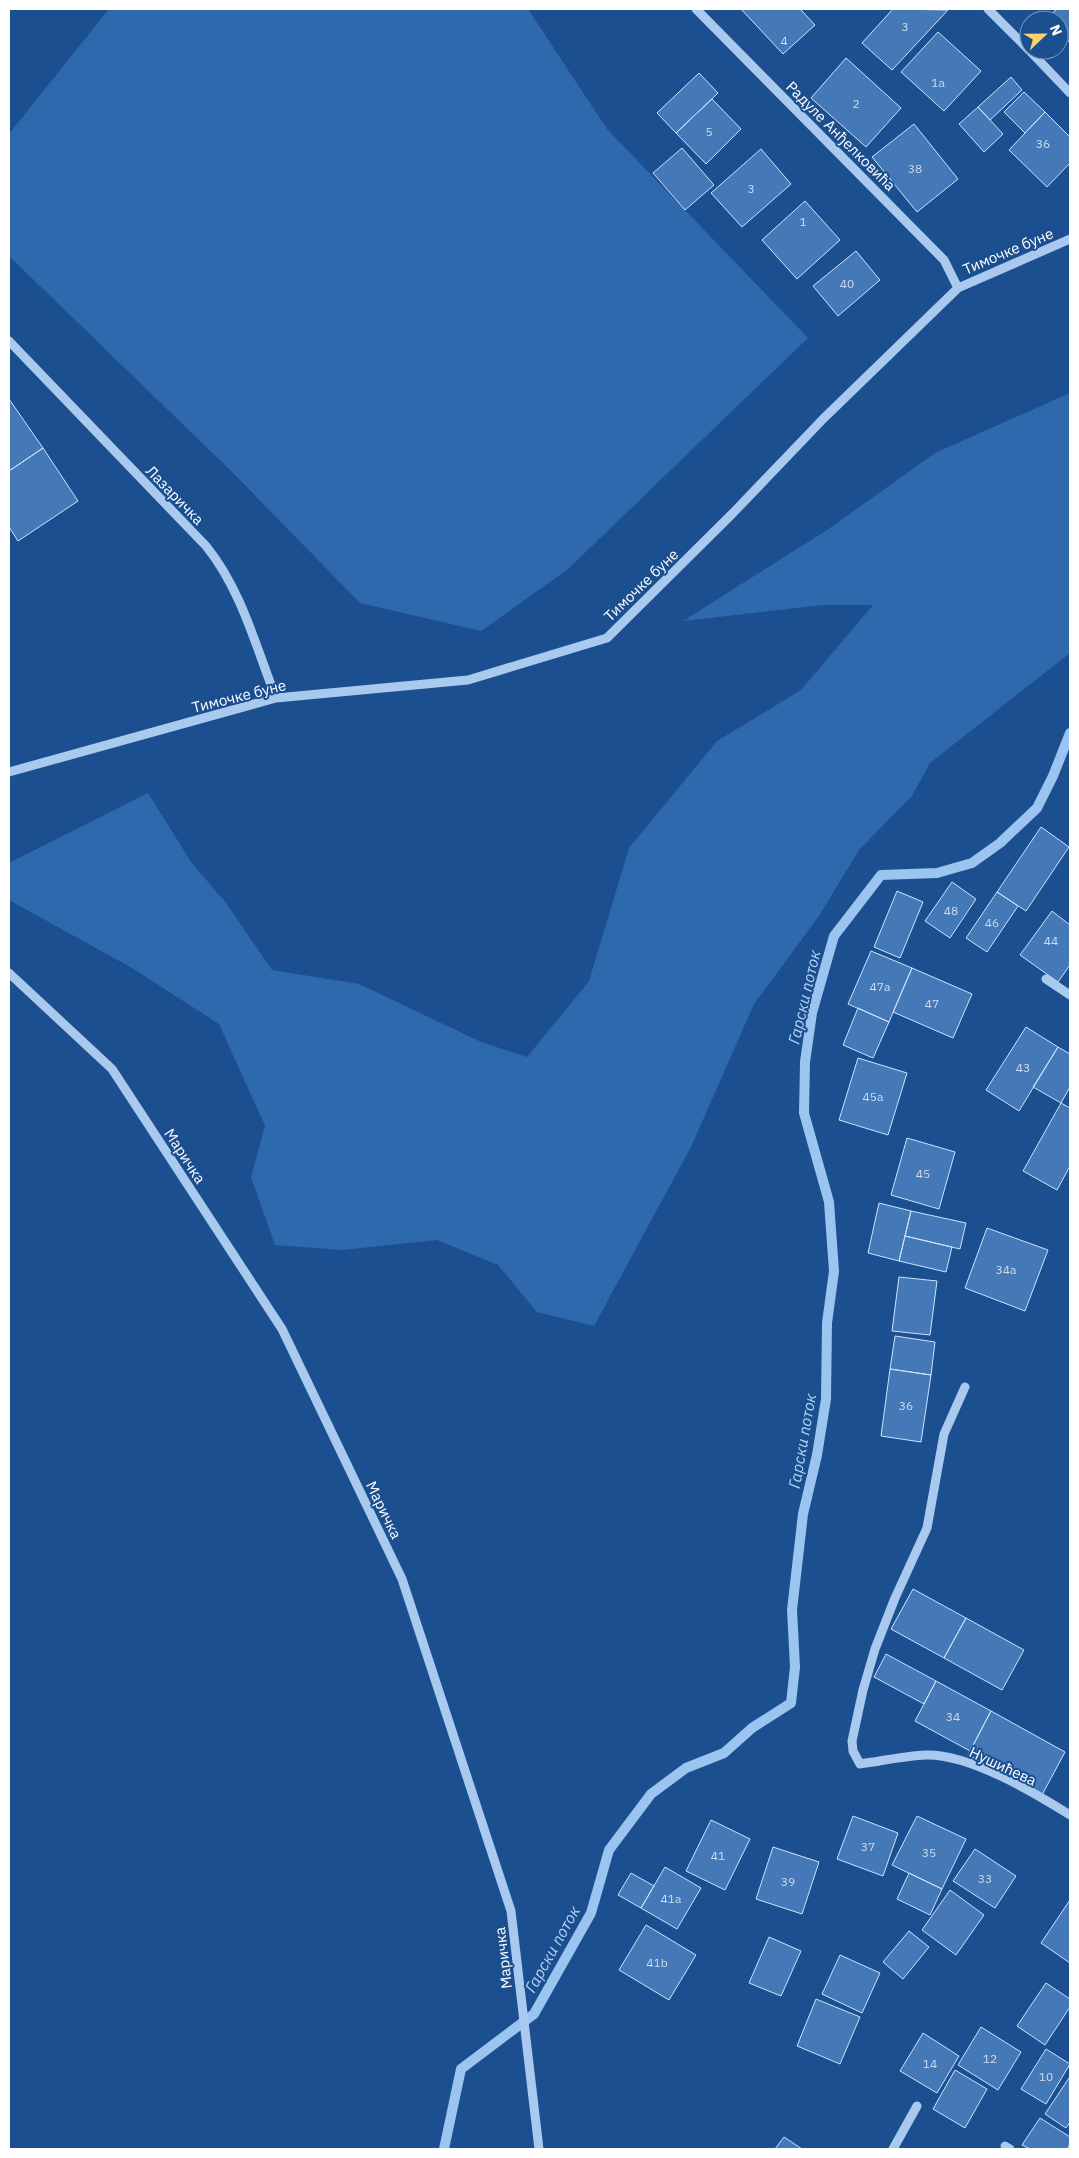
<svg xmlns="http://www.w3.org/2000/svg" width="1079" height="2158" font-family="'IBM Plex Sans',sans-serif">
  <rect width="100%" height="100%" fill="#1b4f8f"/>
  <!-- green -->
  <path fill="#2e69ad" d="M109,9H528L607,129L808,338L567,570L481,631L360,603L229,469L9,256V134Z
    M1070,393V653L930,763L912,796L859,850L819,916L754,1004L691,1147L594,1326L537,1312L498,1265L437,1240L342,1250L275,1245L251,1177L265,1126L219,1024L132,968L9,900V863L148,793L191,862L226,903L272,970L359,984L481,1042L527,1057L589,981L629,848L717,741L801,690L873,605H822L683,621L827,530L935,453Z"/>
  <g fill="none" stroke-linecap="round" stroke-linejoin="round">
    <!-- stream -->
    <path stroke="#9cc4f0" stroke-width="10" d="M444,2149L461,2069L534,2014L591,1913L609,1850L651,1794L686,1768L724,1753L752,1728L791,1703L795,1667L792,1610L803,1514L817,1455L826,1399L827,1323L834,1271L829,1202L804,1113L805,1062L812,1013L834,936L881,875L937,873L972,863L1000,843L1037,808L1053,776L1070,733"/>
  </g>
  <!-- building -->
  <path fill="#4478b7" stroke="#cfe3fa" d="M741,9H800L815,25L783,54Z
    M893,9L948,10L892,70L862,43Z
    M1057,9H1070V43L1059,31V20H1049L1047,18Z
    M938,32L981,71L944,111L901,72Z
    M846,58L901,108L866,147L811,98Z
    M699,73L718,93L676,133L657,113Z
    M1011,77L1022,90L990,120L978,107Z
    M1024,92L1045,112L1025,133L1004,112Z
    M712,99L741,129L706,164L676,133Z
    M978,107L1003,134L984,152L959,124Z
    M1045,112L1070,137V163L1047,187L1009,150Z
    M914,124L958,179L917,212L872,157Z
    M682,148L714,185L685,210L653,173Z
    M761,149L791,184L742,227L711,193Z
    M805,201L840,240L797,279L762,240Z
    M856,251L880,280L838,316L813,286Z
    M9,399L43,448L9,471Z
    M43,448L78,501L18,541L9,527V471Z
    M1041,827L1069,847L1026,911L997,892Z
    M952,882L976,899L950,938L925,921Z
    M897,891L923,902L900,958L874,947Z
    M997,892L1018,906L987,952L966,938Z
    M1052,911L1070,925V965L1058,982L1020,955Z
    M871,951L912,968L889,1022L848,1004Z
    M912,968L972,994L953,1038L893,1012Z
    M858,1008L889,1022L873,1058L843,1045Z
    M1026,1027L1058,1047L1019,1111L986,1090Z
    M1058,1047L1070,1054V1087L1061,1103L1033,1087Z
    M858,1058L907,1073L888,1135L839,1120Z
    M1061,1103L1070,1108V1166L1057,1190L1023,1171Z
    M907,1138L955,1152L939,1209L891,1195Z
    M879,1203L911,1211L899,1261L868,1253Z
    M911,1211L966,1223L960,1249L905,1236Z
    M987,1228L1048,1250L1025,1311L965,1288Z
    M905,1236L952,1247L946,1272L899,1261Z
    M899,1277L937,1281L930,1335L892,1331Z
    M895,1336L935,1342L931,1375L890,1369Z
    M890,1369L931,1375L921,1442L881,1436Z
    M913,1589L966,1618L944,1658L891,1629Z
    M966,1618L1024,1650L1002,1690L944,1658Z
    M886,1654L936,1681L924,1704L874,1677Z
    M936,1681L991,1711L970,1751L915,1721Z
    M991,1711L1065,1752L1042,1795L968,1755Z
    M853,1816L898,1833L883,1876L837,1859Z
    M917,1816L966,1839L942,1889L892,1865Z
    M711,1820L750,1839L725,1890L686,1871Z
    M773,1847L819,1862L802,1914L756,1899Z
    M975,1849L1016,1876L995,1908L953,1881Z
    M665,1867L701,1888L677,1929L641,1908Z
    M631,1873L654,1886L641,1908L618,1895Z
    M909,1873L942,1889L930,1915L897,1899Z
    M950,1890L984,1915L956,1955L922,1930Z
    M1070,1900V1963L1041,1943Z
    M646,1925L696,1955L669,2000L619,1970Z
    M909,1931L929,1947L903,1979L883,1962Z
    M769,1937L801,1951L781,1996L749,1983Z
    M840,1955L880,1973L862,2013L822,1994Z
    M1046,1983L1070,1999V2007L1045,2045L1017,2026Z
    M816,1999L860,2017L840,2064L797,2046Z
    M981,2027L1021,2052L998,2090L958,2065Z
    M923,2033L959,2056L937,2093L900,2071Z
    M1046,2049L1070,2064L1046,2104L1021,2089Z
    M955,2070L987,2089L965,2128L933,2109Z
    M1069,2078L1070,2079V2122L1066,2128L1045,2114Z
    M1040,2118L1070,2137V2144L1067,2149H1030L1022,2145Z
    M784,2137L802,2149H775Z"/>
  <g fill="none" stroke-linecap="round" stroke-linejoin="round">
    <!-- minor -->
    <path stroke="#a9c9ee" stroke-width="9" d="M696,9L944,260L958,288
      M988,9L1029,50
      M1029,50L1070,93
      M9,341L206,546C241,589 256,647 276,698
      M9,772L276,698L468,680L607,638L733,513L823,419L958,288L1070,239
      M9,973L112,1069L282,1329L402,1579L511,1911L539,2149
      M1046,979L1070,995
      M965,1387L944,1434L927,1528L895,1598L875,1649L863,1690L852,1741L853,1751L860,1764C882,1761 904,1756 926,1755C970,1754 1033,1792 1070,1815
      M1005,2146L1010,2149
      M893,2149L917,2106"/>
  </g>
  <g text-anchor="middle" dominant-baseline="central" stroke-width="4" stroke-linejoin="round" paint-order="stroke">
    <!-- number labels -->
    <g font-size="12" fill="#d0dded">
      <text x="905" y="26">3</text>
      <text x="784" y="40">4</text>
      <text x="938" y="82">1a</text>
      <text x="856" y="103">2</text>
      <text x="709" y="131">5</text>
      <text x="1043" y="143">36</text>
      <text x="915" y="168">38</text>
      <text x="751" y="188">3</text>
      <text x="803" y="221">1</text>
      <text x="847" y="283">40</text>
      <text x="951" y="910">48</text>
      <text x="992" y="922">46</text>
      <text x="1051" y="940">44</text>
      <text x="880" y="986">47a</text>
      <text x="932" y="1003">47</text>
      <text x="1023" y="1067">43</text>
      <text x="873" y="1096">45a</text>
      <text x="923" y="1173">45</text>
      <text x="1006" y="1269">34a</text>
      <text x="906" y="1405">36</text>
      <text x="953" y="1716">34</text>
      <text x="868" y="1846">37</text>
      <text x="929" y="1852">35</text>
      <text x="718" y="1855">41</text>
      <text x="985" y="1878">33</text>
      <text x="788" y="1881">39</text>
      <text x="671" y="1898">41a</text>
      <text x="657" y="1962">41b</text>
      <text x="990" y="2058">12</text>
      <text x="930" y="2063">14</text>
      <text x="1046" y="2076">10</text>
    </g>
    <!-- street labels -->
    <g font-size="15" fill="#fff" stroke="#1b4f8f">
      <text transform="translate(841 136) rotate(45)">Радуле Анђелковића</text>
      <text transform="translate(1008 251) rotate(-23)">Тимочке буне</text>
      <text transform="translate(175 495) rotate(46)">Лазаричка</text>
      <text transform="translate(641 585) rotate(-44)">Тимочке буне</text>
      <text transform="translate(239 696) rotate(-14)">Тимочке буне</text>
      <text transform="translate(185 1156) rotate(57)">Маричка</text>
      <text transform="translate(384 1510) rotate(64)">Маричка</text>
      <text transform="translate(1003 1766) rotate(25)">Нушићева</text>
      <text transform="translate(503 1958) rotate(-97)">Маричка</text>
    </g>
    <!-- water labels -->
    <g font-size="16" font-style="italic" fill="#b5d3f5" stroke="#1b4f8f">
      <text transform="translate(804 997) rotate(-77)">Гарски поток</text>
      <text transform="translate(802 1441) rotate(-80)">Гарски поток</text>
      <text transform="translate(552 1949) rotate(-61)">Гарски поток</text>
    </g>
  </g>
  <!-- border -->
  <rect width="1079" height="2158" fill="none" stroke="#ffffff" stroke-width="20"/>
  <!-- north arrow -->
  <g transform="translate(1044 35) rotate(68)"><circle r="24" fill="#1b4f8f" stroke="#7695bc"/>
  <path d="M0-4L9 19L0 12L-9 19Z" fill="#ffd166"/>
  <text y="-8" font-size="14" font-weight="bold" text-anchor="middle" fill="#ffffff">N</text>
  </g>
</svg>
